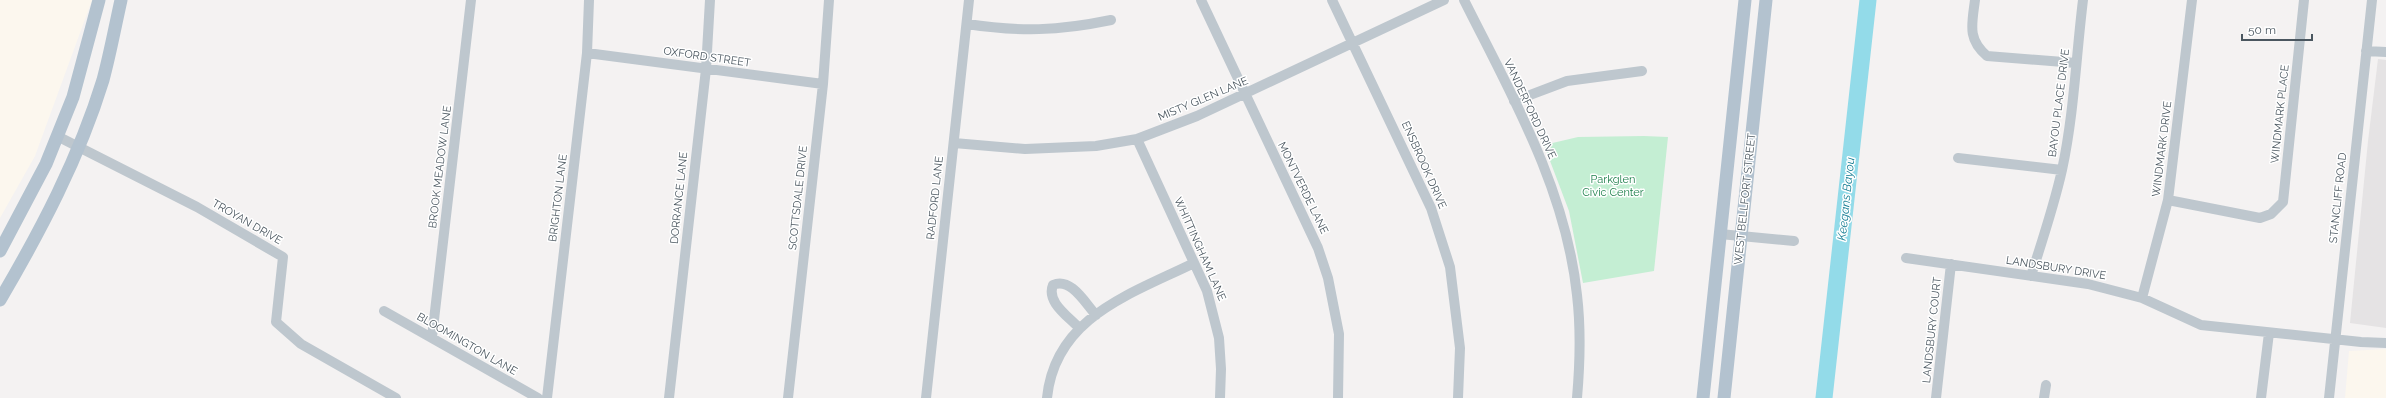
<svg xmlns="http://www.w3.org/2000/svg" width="2386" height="398" font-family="Raleway,sans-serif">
  <rect width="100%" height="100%" fill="#f4f2f2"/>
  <!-- commercial -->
  <path fill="#fcf7ee" d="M0,0H92L35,156L0,218Z
    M2386,349V398H2345L2349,351Z"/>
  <!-- education -->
  <path fill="#e5e3e4" d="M2378,59L2386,60V328L2350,323L2368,141Z"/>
  <!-- green -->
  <path fill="#c4eed3" d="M1644,136L1668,137L1654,271L1583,283L1569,211L1544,145L1578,137Z"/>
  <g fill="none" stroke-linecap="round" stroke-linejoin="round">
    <!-- river -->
    <path stroke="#93dbe9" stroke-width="17" d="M1824,398L1868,0"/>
    <!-- minor -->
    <path stroke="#bec7ce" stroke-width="10" d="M1201,0L1318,248L1328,278L1339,334L1338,398
      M1332,0L1431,208L1450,267L1460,348L1458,398
      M1464,0C1511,94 1566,189 1577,295C1581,329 1580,364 1577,398
      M1975,0C1972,24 1967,39 1987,56L2076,63
      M967,24C1020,32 1058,31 1111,20
      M2366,51L2386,52
      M587,53L823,84
      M1514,101L1567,81L1642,71
      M57,136L197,207L283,257L276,322L301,344L396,398
      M1137,139L1207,291L1219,338L1221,369L1220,398
      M954,143L1025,149L1096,146L1137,139L1197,116L1444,0
      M1958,158L2062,170
      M2168,200L2260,218L2271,214L2283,202L2304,0
      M1720,234L1794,241
      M1906,258L2088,284L2142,298L2201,325L2361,342L2386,343
      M2031,276C2042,241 2054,206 2062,170C2074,114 2076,57 2083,0
      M2142,298L2168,200L2192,0
      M384,311L538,398
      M1079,328C1068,316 1046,302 1053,285C1071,277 1085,303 1096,315
      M432,337L471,0
      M547,398L587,53L589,0
      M669,398L706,69L710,0
      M788,398L823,84L829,0
      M926,398L969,0
      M1047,398C1055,317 1131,294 1194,263
      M1936,398L1951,264
      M2044,398L2046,385
      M2261,398L2269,333
      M2329,398L2372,0"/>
    <!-- major -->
    <path stroke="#b3c2cf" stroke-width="13" d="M0,251L46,164L73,97L99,0
      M0,300C41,230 79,158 103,80C110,54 115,27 121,0
      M1703,398L1745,0
      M1724,398L1766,0"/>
  </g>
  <g text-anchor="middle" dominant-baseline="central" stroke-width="3" stroke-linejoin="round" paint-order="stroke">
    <!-- street labels -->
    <g font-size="11" fill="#4a565f" stroke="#fff">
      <text transform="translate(707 57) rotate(8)">OXFORD STREET</text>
      <text transform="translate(1203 99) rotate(-23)">MISTY GLEN LANE</text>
      <text transform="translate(2059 103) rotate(-83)">BAYOU PLACE DRIVE</text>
      <text transform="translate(1530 109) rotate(65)">VANDERFORD DRIVE</text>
      <text transform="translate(2280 114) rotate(-84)">WINDMARK PLACE</text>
      <text transform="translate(2162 149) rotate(-83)">WINDMARK DRIVE</text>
      <text transform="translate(1424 165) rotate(66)">ENSBROOK DRIVE</text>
      <text transform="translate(440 167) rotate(-83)">BROOK MEADOW LANE</text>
      <text transform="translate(1303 188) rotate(64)">MONTVERDE LANE</text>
      <text transform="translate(558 198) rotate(-83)">BRIGHTON LANE</text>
      <text transform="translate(679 198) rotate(-84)">DORRANCE LANE</text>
      <text transform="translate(798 198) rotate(-84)">SCOTTSDALE DRIVE</text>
      <text transform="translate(935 198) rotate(-84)">RADFORD LANE</text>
      <text transform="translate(2338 198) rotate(-84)">STANCLIFF ROAD</text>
      <text transform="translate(1745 199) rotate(-84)">WEST BELLFORT STREET</text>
      <text transform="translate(247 222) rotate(30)">TROYAN DRIVE</text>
      <text transform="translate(1200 249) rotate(66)">WHITTINGHAM LANE</text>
      <text transform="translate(2056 268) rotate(9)">LANDSBURY DRIVE</text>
      <text transform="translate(1932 330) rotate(-84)">LANDSBURY COURT</text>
      <text transform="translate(467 344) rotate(30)">BLOOMINGTON LANE</text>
    </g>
    <!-- park labels -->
    <g font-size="11" fill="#1c7f4a" stroke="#fff">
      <text x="1613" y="179">Parkglen<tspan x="1613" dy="13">Civic Center</tspan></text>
    </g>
    <!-- water labels -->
    <g font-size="12" font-style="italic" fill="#137d93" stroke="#fff">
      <text transform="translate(1846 199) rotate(-84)">Keegans Bayou</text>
    </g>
  </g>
  <!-- scale -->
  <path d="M2242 34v6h70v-6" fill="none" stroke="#4a565f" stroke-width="2"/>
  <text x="2248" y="34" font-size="12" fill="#4a565f" stroke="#ffffff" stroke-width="3" paint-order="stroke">50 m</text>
</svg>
